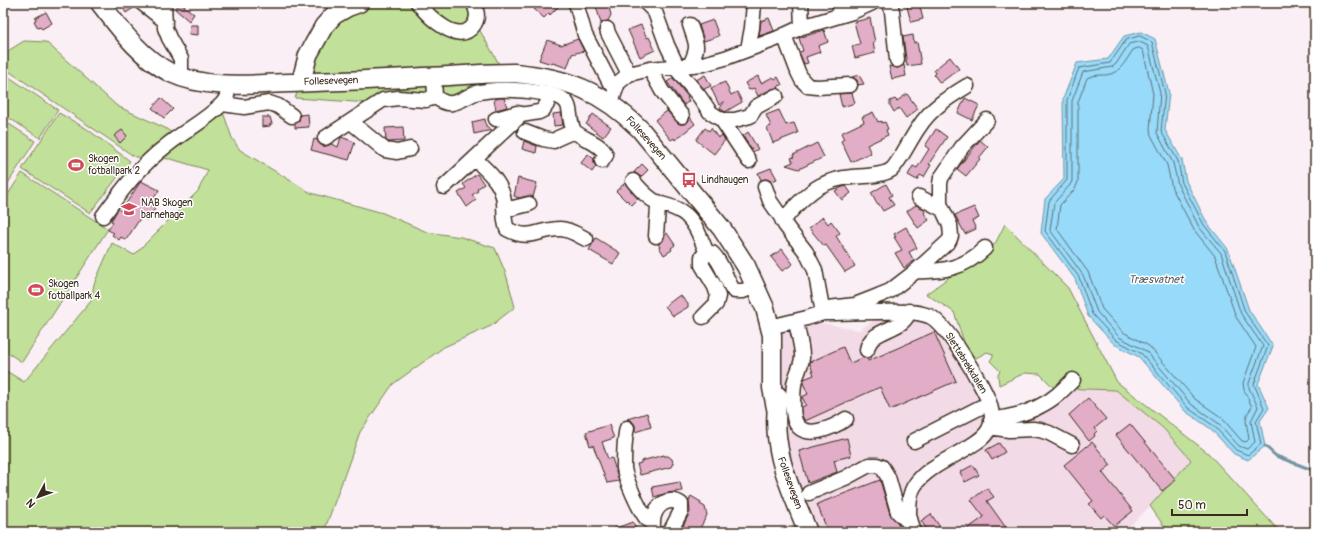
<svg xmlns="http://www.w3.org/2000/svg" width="1318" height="535" font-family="Pangolin,sans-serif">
  <rect width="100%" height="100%" fill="#f9eff4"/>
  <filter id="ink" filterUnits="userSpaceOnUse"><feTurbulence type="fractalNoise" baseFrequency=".025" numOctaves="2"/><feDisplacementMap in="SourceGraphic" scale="8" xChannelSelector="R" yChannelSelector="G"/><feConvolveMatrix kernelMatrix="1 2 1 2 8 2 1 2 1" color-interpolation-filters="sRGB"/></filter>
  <g filter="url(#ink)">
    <!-- built -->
    <path fill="#f2dbe6" d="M903,302L923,307L936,313L965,348L989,380L993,388L998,404L1003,413L1045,399L1054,388L1116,390L1163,428L1191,460L1150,506L1124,532H800L778,416L784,316L859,330Z"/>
    <!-- green -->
    <path fill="#c1e099" stroke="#7e855c" d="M358,3H464L513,88L415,106L295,98L327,18Z
      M24,41L46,42L117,106L165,128L179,138L223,112L232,138L240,150L311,193L383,213L427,232L461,237L495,248L506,274L515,307L491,326L444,347L393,384L360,432L326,526L325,532H3V369L24,382L91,301L94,284L112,243L134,255L198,191L208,170L171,159L135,157L10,72L3,75V54Z
      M6,75L58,110L40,138L3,114V78Z
      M59,113L87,129L130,161L90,213L22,169Z
      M3,120L35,141L3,191Z
      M22,173L108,229L22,362L3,350V202Z
      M1005,224L1068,288L1117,382L1208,453L1280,532H1168L1150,506L1191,460L1163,428L1116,390L1054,388L1040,374L1025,373L999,385L998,375L1000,371L990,361L993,356V354L987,352L974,359L966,348L954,312L926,294L995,244Z"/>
    <!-- water -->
    <path fill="#97daf9" stroke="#7294a1" d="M1141,32L1155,39L1169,93L1165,130L1182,160L1186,181L1207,223L1228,249L1249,310L1273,346L1258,384L1269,408L1260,421L1265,446L1248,460L1234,454L1211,429L1185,411L1139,357L1114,344L1088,316L1075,279L1041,233L1045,199L1064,179L1063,99L1077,63L1108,59L1124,36Z"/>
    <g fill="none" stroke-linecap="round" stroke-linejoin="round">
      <!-- shore -->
      <path stroke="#607076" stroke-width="1" d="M1140,36L1152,42L1165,93L1161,131L1178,161L1182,183L1204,225L1225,251L1245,312L1268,346L1254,384L1264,408L1256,421L1261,444L1248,455L1236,450L1214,426L1188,408L1142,354L1116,340L1092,314L1079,277L1045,231L1049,201L1067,180V100L1079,68L1110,63L1126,40Z
        M1140,42L1148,46L1160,93L1157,133L1173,163L1178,185L1199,227L1221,253L1241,314L1263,346L1249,383V388L1258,407L1251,421L1255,442L1247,449L1239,446L1218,423L1191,404L1146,351L1119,337L1097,312L1083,275L1050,230L1054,203L1070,185L1072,181V101L1083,72L1112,67L1116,64L1129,44Z
        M1139,48L1143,50L1153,94L1150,129L1151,135L1167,165L1172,188L1194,230L1215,256L1236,317L1256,347L1243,383L1244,390L1252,407L1247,414L1246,421L1249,439L1246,442L1242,441L1221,417L1195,399L1149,346L1123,332L1102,309L1088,272L1057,229L1060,205L1075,189L1078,182V102L1087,78C1093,75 1100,75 1106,75C1121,73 1125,61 1133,50Z"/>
      <!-- stream -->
      <path stroke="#7294a1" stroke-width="3" d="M1265,446L1276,456L1315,471"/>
    </g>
    <!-- building -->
    <path fill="#e2adc7" stroke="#3b2a1e" d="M120,3H134L135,7L126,13Z
      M180,3L194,14L189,21L175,9Z
      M540,3H553L558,7L550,15L549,13L544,18L534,9Z
      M595,3H608L611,15L608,21L601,23Z
      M906,3H919L923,19L911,22Z
      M46,12L52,23L42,29L40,27L38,28L34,21L36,20L35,18Z
      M769,18L774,31L759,36L761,21Z
      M870,18L875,42H873L875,53L855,58L852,46L860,44L854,22Z
      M713,20L719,36L704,41L699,25Z
      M190,25H198V35L189,34Z
      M641,25L647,38L649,37L655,50L640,57L628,30Z
      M824,30L828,42L818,46L820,52L806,57L808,63L804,64L799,52L803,51L799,38Z
      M913,35L914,43L917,42L921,64L907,66L903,37Z
      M578,39L584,51L572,54L567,68L553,63L552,64L539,60L547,40L561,45Z
      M950,57L959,69L940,83L934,75L936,73L934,70Z
      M904,65L906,76L892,79L889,66L898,68Z
      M705,75L711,86L704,89L696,80Z
      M859,75L864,84L858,85L857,80L852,77Z
      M758,76L761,83L773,77L775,79L778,77L782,85L778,86L779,88L772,89L758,96L754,88L749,90L745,83Z
      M673,78L688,97H687L689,101L684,105L667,82Z
      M725,82L731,95L737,92L742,102L725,112L720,108L724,102H723L719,105L711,88Z
      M852,93L855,103L842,107L839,94Z
      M907,94L918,109L906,118L899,108L894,112L890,105V101L895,99L897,101Z
      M161,98L173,109L164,118L152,108Z
      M499,98H504L507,107L496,110L494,100Z
      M965,98L979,105L972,120L958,113Z
      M779,110L786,125L794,123L798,133L773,143L767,128L771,126L766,115Z
      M667,111L679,124H683L687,123L690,117L695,124L675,140L674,138L671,140L655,120Z
      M873,112L878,122L881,121L882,123L885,122L888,129L886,130L888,135L867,145L871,153L851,162L841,141L844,139L841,133L864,122L862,117Z
      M561,113L563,125L554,126L553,114Z
      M308,114L309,127L295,128V124L299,121L300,115Z
      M593,114L611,127L603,137L586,124Z
      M262,117H270L272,124H270V126L262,127Z
      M485,119L486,126L492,130L474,134L472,122Z
      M403,127L404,141L388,142L386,140L385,128Z
      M705,128L709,131L711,128L718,138L722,135L725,140L714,154L696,140Z
      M936,129L947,137L932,159L929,164L931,165L924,177L920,175L917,180L908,175L913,166L917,168L929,149L925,146Z
      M122,130L127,136L120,143L114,136Z
      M748,132L758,149L753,152L743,136Z
      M341,137L355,142L349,160L311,150L314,139L317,140L322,146H326L331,144L338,147Z
      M980,140L988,147L979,158L980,159L966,176L957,169Z
      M524,141L537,146L536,153L522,149Z
      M817,143L824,157L799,169L786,165L793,162L791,158L794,157L793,155Z
      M588,154L594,159V164L596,166L592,172L581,163Z
      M642,164L648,170L641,177L634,172Z
      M771,168L777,179L771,181L766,179L761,180L758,173Z
      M477,174L484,184L477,189L478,191L472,195L476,200L467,207L458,193L466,188L463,184Z
      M518,178L537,183L533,197L527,196L519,198L514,196Z
      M141,181L159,190L150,205L155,209L147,220L141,217L126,240L121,237L119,240L112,235L114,233L108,230L113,222L111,221L118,209L121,211Z
      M625,183L638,199L632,205L627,200L626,201L616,191Z
      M886,184L892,195L889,197L894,205L883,211L878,203L877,204L871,193Z
      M846,186L851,193L842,200L835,191L840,188Z
      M916,205L924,209L925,212L924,213L929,220L918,228L907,211Z
      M974,207L979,218L972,221L976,229L965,234L955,215Z
      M823,217L828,224L831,221L840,233L836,236L855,266L845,272L826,245L824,246L809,228Z
      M906,227L917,248L909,252L914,261L904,268L895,253L902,250L894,237H896L894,234Z
      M667,233L675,245L671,248L672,250L664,255L659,247H660L658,244L663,241L665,235Z
      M596,238L620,253L613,264L589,250Z
      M782,249L793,264L782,271L771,257Z
      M680,295L688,304V307L673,316L665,306Z
      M934,332L956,381L890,410L880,387L805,421L802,416V407L806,405L802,397L808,394L803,383L804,379L814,375L810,364V362L843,347L850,363L863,358H867L868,361Z
      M1088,398L1106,419L1095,428L1097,431L1094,434L1095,436L1089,441L1069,415Z
      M647,413L651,427L635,432V425L632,421L627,419Z
      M1130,424L1176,480L1162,491L1116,435Z
      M609,425L614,438L602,442L608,459L612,458L619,481L607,483L593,445L590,446L586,432Z
      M847,438L851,456L834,460L837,472L808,483L799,451Z
      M1092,442L1111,465L1102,472L1133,511L1114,526L1104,515L1101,518L1089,504L1093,501L1064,465Z
      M999,443L1005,452L992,460L986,450Z
      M664,455V456H668L672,459L673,463L671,467L640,475L637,464L641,463V461Z
      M973,465L979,475L965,482L960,472Z
      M880,480L890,514L898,523L901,532H828L817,504Z
      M680,482L682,491L667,493L654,497L652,487Z
      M987,488L994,497L987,501L1009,532H963L984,517L971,500Z
      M691,496L701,502L700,504L705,507L707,515L698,532H680L690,512L689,501Z
      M931,514L940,527L933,532H929L921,521Z
      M633,522L637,532H607V531Z"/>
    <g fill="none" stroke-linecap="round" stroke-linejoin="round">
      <defs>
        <path id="minor" d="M142,3L165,21
          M164,3L165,28L169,38L181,59V76
          M418,3C428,16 458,46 473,26C479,18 477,12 474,3
          M576,3L585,35L609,81L616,88
          M646,3L655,12L667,45L677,66
          M801,3L802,27
          M839,3L842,15
          M890,3L892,11L897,60
          M690,25C696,44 700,45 690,65
          M607,29L608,33L629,74
          M784,35L798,72L802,80L808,86L817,87L850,85
          M748,49L752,28L754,3
          M674,66L699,96L710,112L722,120H735L750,116L756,107L776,96
          M650,69L662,91L682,116
          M434,77L435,97C441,101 446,104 452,103C460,102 468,96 475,93C498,87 526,90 549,94L547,104L543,110L539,112L521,115L444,187
          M611,103L618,83L629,74L650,69L703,64L725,58L776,39L802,27L852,12L872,3
          M223,104L244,107L269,103L278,106L292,116
          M496,119L517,113L522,114
          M722,120L749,161
          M351,122L385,150L397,152L410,149
          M574,131C584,140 601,143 606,155L602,161
          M525,132L543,139L554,141L558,138L574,131C565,113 578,100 549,94
          M325,138L383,100L398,98L426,100L435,97
          M475,159C488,172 502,182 504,202C505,213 503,218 507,229C531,242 537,229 560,229C569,229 578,235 586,239
          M633,181C640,189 647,198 658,203C668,206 678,208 686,215C697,225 701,240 707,253
          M765,187L770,201L781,217L785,225L806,252L815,270L823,313C841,313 860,312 878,312C895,312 913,310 929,316C945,321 985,388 990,405C992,412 993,422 989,429C985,438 975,443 967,448C951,458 925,469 915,485C909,493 909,505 909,514C910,520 912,526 914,532
          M919,197L942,209
          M504,208H513L529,204
          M103,216C121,191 141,165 166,146C184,131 205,121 222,104C228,98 228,92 228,84
          M783,222C789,211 809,192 820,186C829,181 841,178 852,177C862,176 882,176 891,170C898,165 912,136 919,127C931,108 949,97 967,86
          M656,236L658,207V202
          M916,271C943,272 965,268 985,248
          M703,317L716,304L718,296L715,287L702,265V257L707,253H712C723,263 725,279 734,291H743L756,286
          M796,321C797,330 803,349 802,358C801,367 796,375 794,384C793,393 792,412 795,421C803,442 834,427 846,419
          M770,327L807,318L823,313L828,308L855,305L873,298L890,291L916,271L949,241L951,236L950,225L940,204V184L941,178L962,147L987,120
          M867,350C870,327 905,332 909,311
          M991,420C1008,417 1026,414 1040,406C1053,400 1063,390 1073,380
          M990,427L1009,430L1033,429L1040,430L1049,433L1072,445
          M627,428C624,440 624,455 624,468C625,478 640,512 647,519C649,520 650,521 652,522
          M914,441L981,407L990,405
          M809,493L845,478L869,465H877L882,467L888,477L898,512L912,525
          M653,532C653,525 652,519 655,513C659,503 671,497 681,504V511L670,532"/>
        <path id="major" d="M100,3C120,29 141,58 171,73C208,90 251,84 290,83C335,81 379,80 424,77C454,76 484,73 514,73C568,78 601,91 640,129L722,229L746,266L765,308L772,335V388L776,408
          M301,82L308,55L324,26L334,15L348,7L359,3
          M778,396C770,449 789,485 808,532"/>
      </defs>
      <!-- minor casing -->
      <use href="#minor" stroke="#3b2a1e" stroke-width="17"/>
      <!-- major casing -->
      <use href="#major" stroke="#3b2a1e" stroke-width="21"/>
      <!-- minor -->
      <use href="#minor" stroke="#fff" stroke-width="14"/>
      <!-- major -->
      <use href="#major" stroke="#fff" stroke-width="18"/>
    </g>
  </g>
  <!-- icons -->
  <defs>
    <symbol id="stadium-bare" viewBox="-9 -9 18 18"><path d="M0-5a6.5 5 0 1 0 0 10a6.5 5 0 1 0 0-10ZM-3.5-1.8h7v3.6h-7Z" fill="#d1495b" stroke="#fff" stroke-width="2.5" paint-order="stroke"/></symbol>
    <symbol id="bus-bare" viewBox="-9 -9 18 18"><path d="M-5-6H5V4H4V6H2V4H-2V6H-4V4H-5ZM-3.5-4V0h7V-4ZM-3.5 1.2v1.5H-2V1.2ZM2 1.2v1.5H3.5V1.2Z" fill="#d1495b" stroke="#fff" stroke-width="2.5" paint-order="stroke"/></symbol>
    <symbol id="school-bare" viewBox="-9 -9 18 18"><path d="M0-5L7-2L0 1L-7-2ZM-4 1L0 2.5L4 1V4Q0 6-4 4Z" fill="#d1495b" stroke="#fff" stroke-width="2.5" paint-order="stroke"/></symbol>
  </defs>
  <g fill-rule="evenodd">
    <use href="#stadium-bare" x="65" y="154" width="22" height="22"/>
    <use href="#bus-bare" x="678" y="169" width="22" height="22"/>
    <use href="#school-bare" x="118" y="198" width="22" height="22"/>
    <use href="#stadium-bare" x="25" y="279" width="22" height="22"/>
  </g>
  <g text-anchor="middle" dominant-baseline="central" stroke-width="3" stroke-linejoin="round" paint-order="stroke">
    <!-- street labels -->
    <g font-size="10" fill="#3b2a1e" stroke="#fff">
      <text transform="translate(331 81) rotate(-2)">Follesevegen</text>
      <text transform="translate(646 138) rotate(48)">Follesevegen</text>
      <text transform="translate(966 363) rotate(58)">Slettebrekkdalen</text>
      <text transform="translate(790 483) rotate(70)">Follesevegen</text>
    </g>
    <!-- poi labels -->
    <g font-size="10" fill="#3b2a1e" stroke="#fff" text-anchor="start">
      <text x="88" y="159">Skogen<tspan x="88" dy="12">fotballpark 2</tspan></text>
      <text x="701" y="180">Lindhaugen</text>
      <text x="141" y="203">NAB Skogen<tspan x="141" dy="12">barnehage</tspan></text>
      <text x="48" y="284">Skogen<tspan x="48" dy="12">fotballpark 4</tspan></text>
    </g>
    <!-- water labels -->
    <g font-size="11" font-style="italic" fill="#575f60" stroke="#fff">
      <text x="1156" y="279">Træsvatnet</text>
    </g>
  </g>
  <!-- margin -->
  <rect width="1318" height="535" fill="none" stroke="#fff" stroke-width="16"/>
  <rect x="8" y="8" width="1302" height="519" fill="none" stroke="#3b2a1e" stroke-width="1.5" filter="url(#ink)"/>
  <!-- north arrow -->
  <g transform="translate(38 497) rotate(229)" stroke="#ffffff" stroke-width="3" paint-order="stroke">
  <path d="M0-3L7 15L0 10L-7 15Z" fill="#3b2a1e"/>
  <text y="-6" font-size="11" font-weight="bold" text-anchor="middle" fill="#3b2a1e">N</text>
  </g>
  <!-- scale -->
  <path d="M1172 509v6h75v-6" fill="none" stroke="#3b2a1e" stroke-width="2"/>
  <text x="1178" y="509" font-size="12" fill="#3b2a1e" stroke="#ffffff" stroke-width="3" paint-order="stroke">50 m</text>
</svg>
